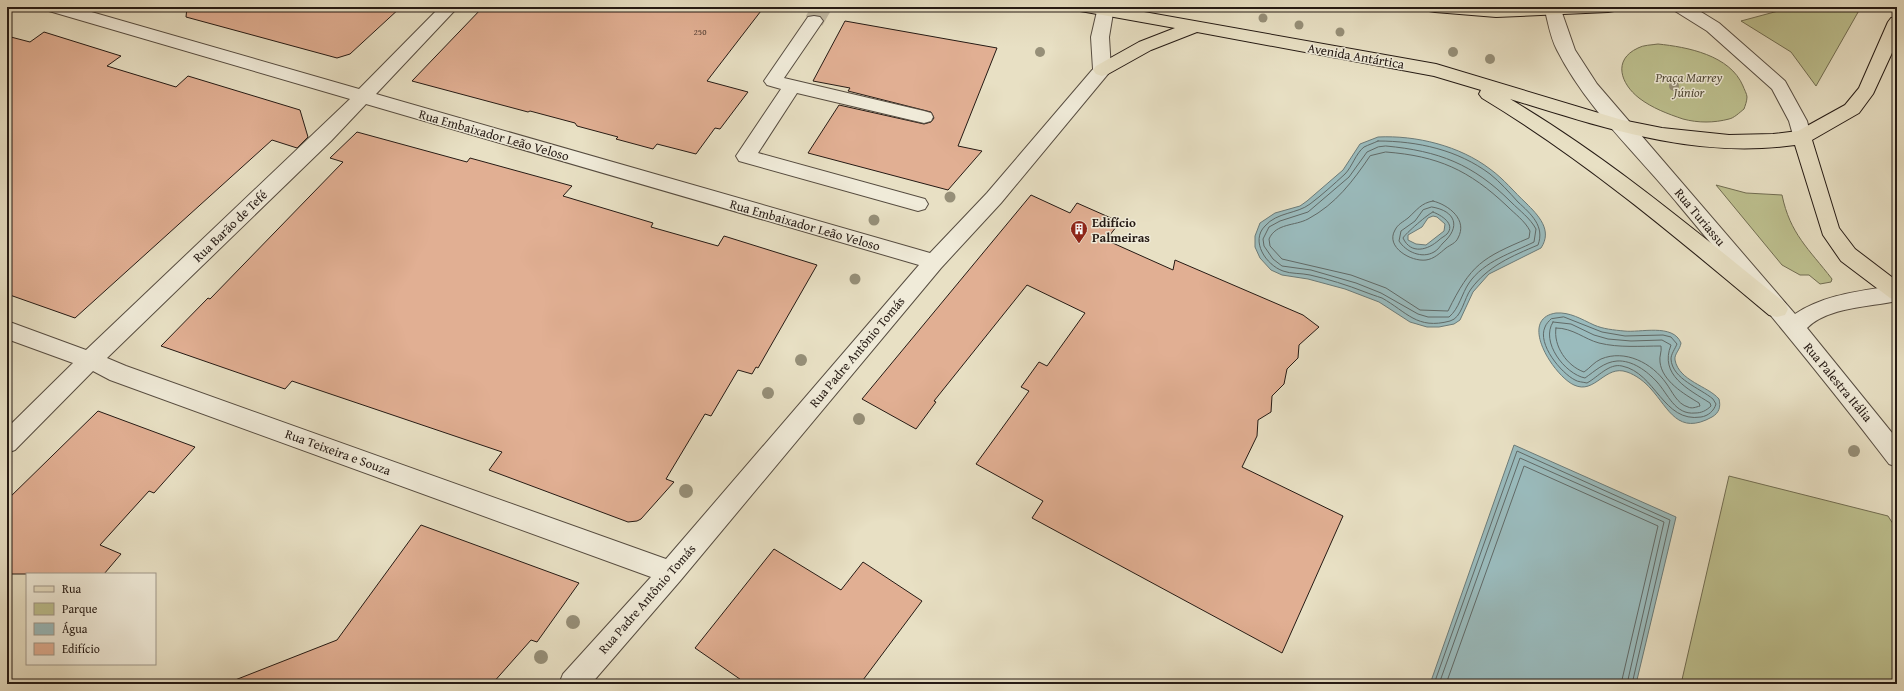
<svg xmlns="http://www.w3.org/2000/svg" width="1904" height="691" font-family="'Gentium Book Plus',serif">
  <rect width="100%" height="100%" fill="#e8e0c4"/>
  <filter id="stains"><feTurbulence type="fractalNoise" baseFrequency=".005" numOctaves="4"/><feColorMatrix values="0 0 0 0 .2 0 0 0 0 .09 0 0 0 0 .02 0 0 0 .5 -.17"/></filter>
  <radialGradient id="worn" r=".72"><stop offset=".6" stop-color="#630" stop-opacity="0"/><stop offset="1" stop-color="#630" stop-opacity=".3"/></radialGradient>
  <!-- green -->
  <path fill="#bdc08f" stroke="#716d52" d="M1793,7H1861L1816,86L1791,52L1741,21Z
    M1658,44C1687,47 1730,55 1743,86C1744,89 1747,94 1747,97C1747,101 1745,106 1744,109C1739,113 1734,118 1729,119C1714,123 1698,123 1683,119C1668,114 1652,108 1639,98C1621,84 1612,60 1638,48C1643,45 1652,45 1658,44Z
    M1716,185L1746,193L1782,195C1790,234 1809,249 1832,279L1831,282L1820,284L1809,275H1800L1782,265Z
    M1729,476L1888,516L1897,530V684H1681Z"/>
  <!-- water -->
  <path fill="#9abbbd" stroke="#6b7b79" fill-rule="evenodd" d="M1378,137C1416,135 1460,146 1490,169C1504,179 1514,192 1526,203C1538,215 1553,230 1541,248L1489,274L1473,292L1460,320L1454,324L1439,327H1427L1410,322L1379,302L1345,289L1308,279L1282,275L1271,270L1260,258L1255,247V236L1260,223L1275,213L1300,206L1307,201L1343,170L1360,144ZM1433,216L1437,217L1445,224L1444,231L1426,245L1416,244L1408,240V235L1422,227L1428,218Z
    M1556,313C1570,312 1581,319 1594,325C1603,329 1614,330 1624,331C1640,333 1673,323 1681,343C1680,350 1674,354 1675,360C1679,381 1708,386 1719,399C1721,407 1719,413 1712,417C1678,436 1669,409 1651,389C1645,382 1636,375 1627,372C1605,364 1595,395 1574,385C1554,376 1517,319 1556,313Z
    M1514,445L1676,517L1636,684H1430Z"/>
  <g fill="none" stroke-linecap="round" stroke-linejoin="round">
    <!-- shore -->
    <path stroke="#606a68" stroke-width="1" d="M1378,141C1418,141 1458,150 1490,174C1500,182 1509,192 1518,202C1531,214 1545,226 1538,245C1512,256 1488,266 1471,289C1464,298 1462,318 1450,321C1417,330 1407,312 1382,298C1376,296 1370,294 1365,292C1347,285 1328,279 1310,275C1301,273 1291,274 1283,271C1266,265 1250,241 1265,226C1277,212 1297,214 1310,204C1322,195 1334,184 1345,174C1352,167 1356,153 1364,147C1368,145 1374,143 1378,141Z
      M1386,146C1439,151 1473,164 1511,202C1520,211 1530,218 1536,229L1534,242C1512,253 1484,261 1469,283C1462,293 1459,309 1449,317H1428L1418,314L1381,293L1356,283L1311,270L1282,266L1273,259L1264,246L1263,239L1269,227L1280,221L1308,212L1349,177L1367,152L1378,147Z
      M1386,152C1438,156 1469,170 1507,206C1515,214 1525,221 1530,231L1529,238C1482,258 1471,264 1448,311L1420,310L1386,288L1351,275L1282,259L1270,246L1269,239C1276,223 1295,226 1308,219C1336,204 1353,181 1370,156Z
      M1433,201C1449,205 1468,220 1458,238C1456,243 1450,245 1446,248C1440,253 1434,259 1426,260C1411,262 1385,247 1395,230C1398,224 1403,222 1408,218C1417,210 1421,203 1433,201Z
      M1432,207C1456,211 1461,227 1443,243C1440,246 1438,250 1434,252C1422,259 1406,252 1399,241L1401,231L1415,221L1423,210Z
      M1433,212C1441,215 1456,224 1447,234C1445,236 1441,238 1439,240C1428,250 1411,255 1403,238C1405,234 1429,213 1433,212Z
      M1564,317L1602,332L1625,336L1663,335L1671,337L1677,344C1675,349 1671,354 1671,359C1672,379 1700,388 1713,399L1716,404C1714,411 1708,416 1701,417C1663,423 1656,373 1622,366C1609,363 1598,377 1587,383C1583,382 1578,382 1575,380C1561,373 1537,344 1545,327C1546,324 1549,321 1551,319Z
      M1553,322L1571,324L1594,335L1608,339L1631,341L1662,340L1671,345C1659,375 1688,389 1710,403L1711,406C1706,411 1701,413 1695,413C1675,415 1668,394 1657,382C1647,371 1632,360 1617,361C1604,362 1595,371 1585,378C1565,374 1540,342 1553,322Z
      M1556,328C1573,328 1584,339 1599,343C1619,348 1641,346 1661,346C1662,352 1659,356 1660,362C1662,381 1684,394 1699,403L1700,406C1696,407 1692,409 1688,407C1677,404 1672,391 1666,383C1652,363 1625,349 1601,359C1594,362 1590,368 1584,372C1567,366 1553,346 1556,328Z
      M1434,684L1517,451L1670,520L1632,684
      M1439,684L1520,458L1664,522L1627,684
      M1446,684L1524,466L1658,526L1621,684"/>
  </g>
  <!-- building -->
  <path fill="#e1af93" stroke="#251a14" d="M187,7H401L350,54L337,58L186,17Z
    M483,7H764L707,81L748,92L720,129L715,128L696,154L657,144L653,149L616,139L618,137L577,126L575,123L530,111L528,112L412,81Z
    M845,21L997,48L958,146L982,151L948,190L808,153L839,105L924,124L931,122L934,118L931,112L848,91L850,88L813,81Z
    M44,32L121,56L107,66L176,87L188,76L300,110L308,137L297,148L272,140L75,318L7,294V36L30,42Z
    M357,132L467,162L470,158L572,186L563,196L653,223L651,227L718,246L724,236L817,265L758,368L756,367L752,374L738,370L711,416L705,414L666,479L674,482L641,519L637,521L628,522L489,470L502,452L292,381L285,389L161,346L208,298L210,299L343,162L330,158Z
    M1031,195L1070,213L1077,203L1120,222L1106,240L1173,270L1175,260L1303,315L1319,327L1299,345L1298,358L1287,369L1284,384L1272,396L1271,412L1258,420L1257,436L1242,467L1343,516L1282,653L1032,518L1043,501L976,464L1029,391L1021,387L1039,362L1047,366L1085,313L1027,285L934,401L936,402L916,429L862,399Z
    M98,411L195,447L154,493L149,491L100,545L121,554L104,574H7V500Z
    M421,525L579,583L537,642L531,640L492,684H231L230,682L337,640Z
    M774,549L841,590L863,562L922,601L860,684H747L695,648Z"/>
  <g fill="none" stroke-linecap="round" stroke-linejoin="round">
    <!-- minor-tunnel -->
    <path stroke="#c1b8a1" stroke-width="19" stroke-dasharray="19 10" stroke-linecap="butt" d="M814,21L822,7"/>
    <defs>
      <path id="minor" d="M47,7H74L359,89L440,7H458L376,94L930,253L987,193L1093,69L1091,37L1098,7H1114L1109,37L1111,70L1108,74L1001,203L941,268L680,581L591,684H559L563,674L651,577L110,380L93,371L15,450L7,453V428L73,363L7,339V321L86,350L350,99L49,11ZM366,104L919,265L666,559L126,366L107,358L331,141Z
        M1544,7H1560L1575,50L1597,84L1795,314C1825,294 1862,291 1897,285V301C1869,307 1828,307 1807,328L1897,439V467L1889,464C1821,375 1750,290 1678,204C1637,154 1587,109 1557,50C1550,37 1548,21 1544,7Z
        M1673,7H1693L1719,23L1785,81L1807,121L1811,137L1809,142L1802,144L1795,142L1789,121L1772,89L1707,31L1675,11Z
        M814,16L820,17L823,21L784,78L924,111L931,113L933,117L931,121L924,123L797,93L758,153L925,199L928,204L925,209L918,211L739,161L736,156L781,89L767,85L764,81L808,17Z"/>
      <path id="major" d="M1078,7H1116L1436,64L1622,120L1662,128L1729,135L1773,134L1798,131L1845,105L1859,88L1888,22L1891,18L1897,17V42L1873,94L1859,113L1812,140L1839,228L1855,249L1897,281V300L1890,298L1841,261L1823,235L1795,145C1693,159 1605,128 1510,99C1608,157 1696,231 1785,303L1788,309L1785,315L1777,317L1769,315C1677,238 1585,160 1482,98L1479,94L1481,90L1434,76L1197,32L1151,50L1108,74L1102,76L1096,74L1093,70L1096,66L1139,42L1175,28L1086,12L1080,11Z
        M1427,7H1616L1614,11L1608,12L1496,17L1435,12L1429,11Z"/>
    </defs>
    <!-- minor casing -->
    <use href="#minor" stroke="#564c40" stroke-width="2"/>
    <!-- major casing -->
    <use href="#major" stroke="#251a14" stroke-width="2"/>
    <!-- minor -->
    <use href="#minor" fill="#f0ebd9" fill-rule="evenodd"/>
    <!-- major -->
    <use href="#major" fill="#e8e0c4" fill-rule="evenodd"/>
  </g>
  <!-- trees -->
  <g fill="#968f78">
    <circle cx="1263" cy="18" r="4.5"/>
    <circle cx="1299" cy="25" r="4.5"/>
    <circle cx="1340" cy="32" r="4.5"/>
    <circle cx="1040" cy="52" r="5"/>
    <circle cx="1453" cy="52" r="5"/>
    <circle cx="1490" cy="59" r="5"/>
    <circle cx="1674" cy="86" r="5"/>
    <circle cx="950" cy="197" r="5.5"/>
    <circle cx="874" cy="220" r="5.5"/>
    <circle cx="855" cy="279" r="5.5"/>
    <circle cx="801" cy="360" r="6"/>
    <circle cx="768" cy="393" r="6"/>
    <circle cx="859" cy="419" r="6"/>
    <circle cx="1854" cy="451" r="6"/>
    <circle cx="686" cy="491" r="7"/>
    <circle cx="573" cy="622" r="7"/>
    <circle cx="541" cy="657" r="7"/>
  </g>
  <!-- icons -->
  <defs>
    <symbol id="building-pin" viewBox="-11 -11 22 30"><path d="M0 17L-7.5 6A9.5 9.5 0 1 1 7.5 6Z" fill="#8f2418" stroke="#f0ebd9"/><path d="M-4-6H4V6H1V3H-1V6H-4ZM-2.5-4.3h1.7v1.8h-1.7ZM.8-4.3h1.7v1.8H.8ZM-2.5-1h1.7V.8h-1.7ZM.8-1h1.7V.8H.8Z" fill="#fff"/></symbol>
  </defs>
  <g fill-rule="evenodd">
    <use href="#building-pin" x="1069" y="219" width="20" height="27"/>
  </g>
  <g text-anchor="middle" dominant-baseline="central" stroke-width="3" stroke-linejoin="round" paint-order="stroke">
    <!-- far-number labels -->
    <g font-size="9" fill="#543f34">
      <text x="700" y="31">250</text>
    </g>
    <!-- street labels -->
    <g font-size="13" fill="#251a14" stroke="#f0ebd9">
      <text transform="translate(1356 56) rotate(10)">Avenida Antártica</text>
      <text transform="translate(494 135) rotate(16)">Rua Embaixador Leão Veloso</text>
      <text transform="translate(1700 217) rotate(50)">Rua Turiassu</text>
      <text transform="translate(805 225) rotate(16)">Rua Embaixador Leão Veloso</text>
      <text transform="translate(230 226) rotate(-44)">Rua Barão de Tefé</text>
      <text transform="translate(857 352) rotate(-50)">Rua Padre Antônio Tomás</text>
      <text transform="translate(1838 382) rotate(50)">Rua Palestra Itália</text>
      <text transform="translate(338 452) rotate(20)">Rua Teixeira e Souza</text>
      <text transform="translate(647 599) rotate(-49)">Rua Padre Antônio Tomás</text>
    </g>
    <!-- park labels -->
    <g font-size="13" font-style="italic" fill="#534c39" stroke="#f0ebd9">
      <text x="1689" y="77">Praça Marrey<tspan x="1689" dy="15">Júnior</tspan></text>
    </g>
    <!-- poi labels -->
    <g font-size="13" font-weight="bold" fill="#251a14" stroke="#f0ebd9" text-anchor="start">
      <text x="1092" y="222">Edifício<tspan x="1092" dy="15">Palmeiras</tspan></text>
    </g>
  </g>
  <!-- margin -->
  <rect width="1904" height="691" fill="none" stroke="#e8e0c4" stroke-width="24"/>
  <rect x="8" y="8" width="1888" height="675" fill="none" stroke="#251a14" stroke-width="2"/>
  <rect x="12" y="12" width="1880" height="667" fill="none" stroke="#251a14"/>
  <!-- legend -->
  <rect x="26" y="573" width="130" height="92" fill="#f0ebd9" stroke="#9f978a"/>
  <rect x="34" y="586" width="20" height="6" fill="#e8e0c4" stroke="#9f978a"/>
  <text x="62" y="593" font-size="12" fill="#251a14">Rua</text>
  <rect x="34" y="603" width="20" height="12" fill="#bdc08f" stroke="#9f978a"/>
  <text x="62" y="613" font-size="12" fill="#251a14">Parque</text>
  <rect x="34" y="623" width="20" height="12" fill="#9abbbd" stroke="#9f978a"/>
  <text x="62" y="633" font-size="12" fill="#251a14">Água</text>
  <rect x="34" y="643" width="20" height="12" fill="#e1af93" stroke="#9f978a"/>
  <text x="62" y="653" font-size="12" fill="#251a14">Edifício</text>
  <rect width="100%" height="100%" filter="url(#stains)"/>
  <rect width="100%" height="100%" fill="url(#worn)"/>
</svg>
